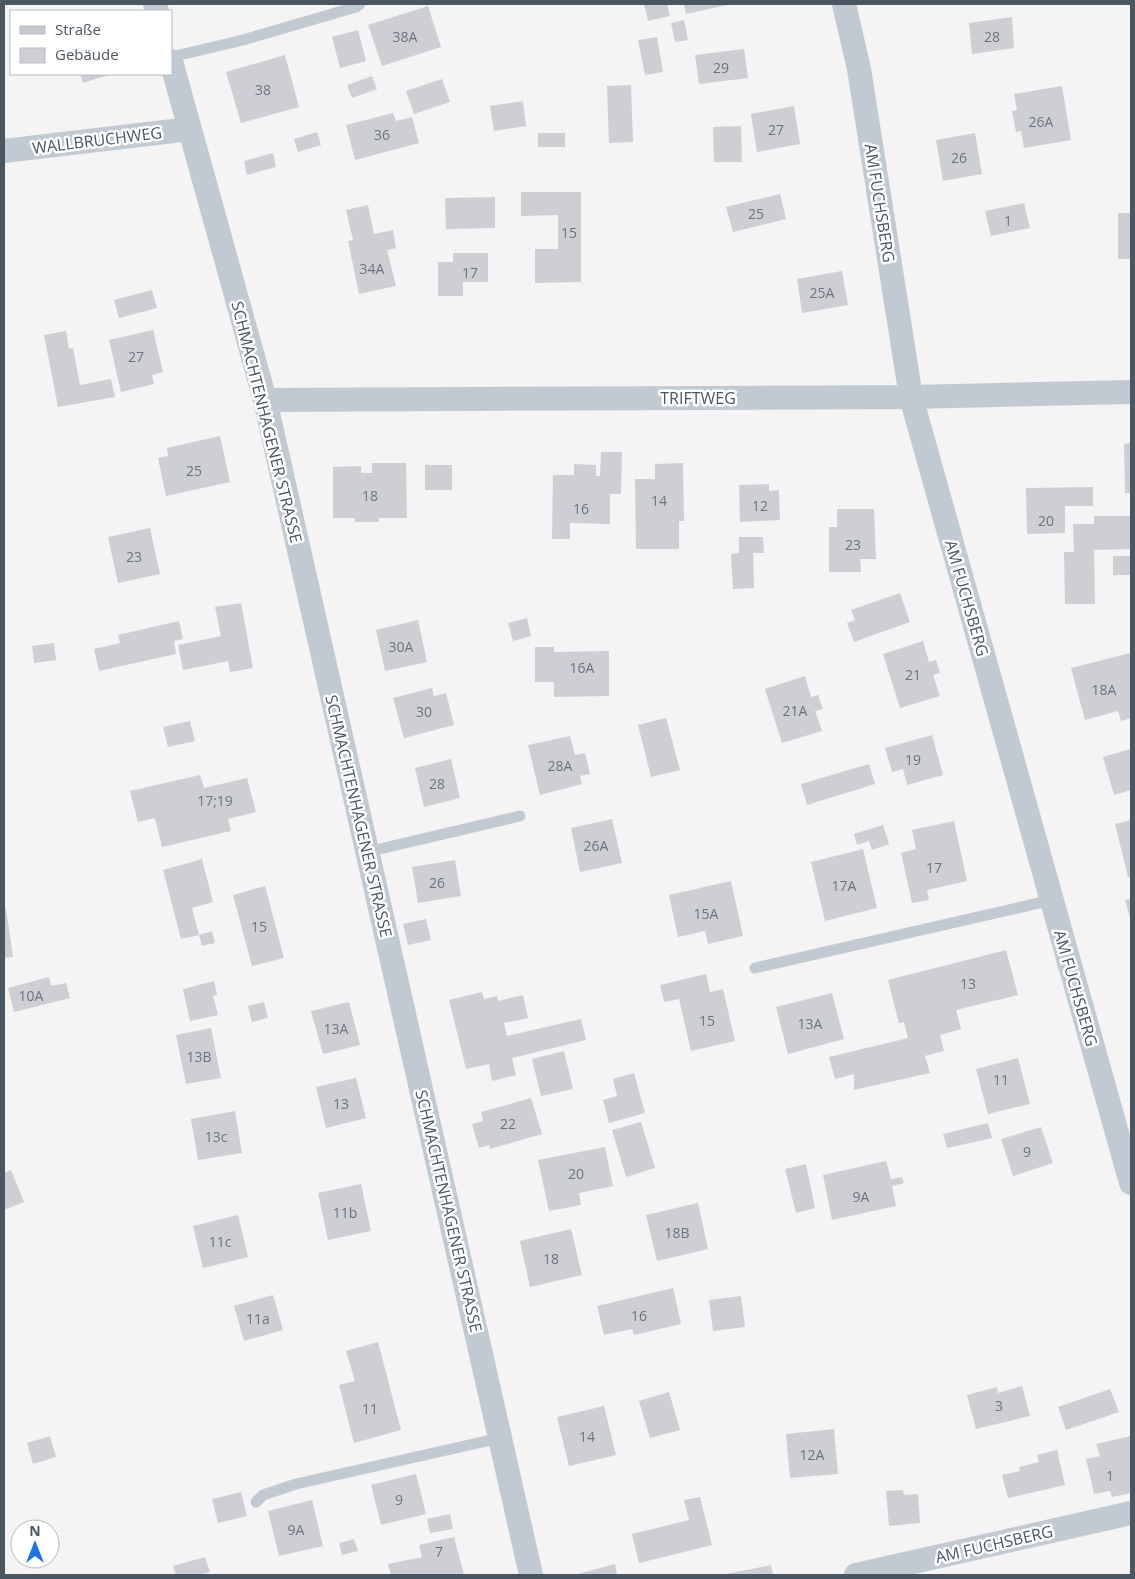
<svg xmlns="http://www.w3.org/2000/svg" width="1135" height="1579" font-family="'Open Sans',sans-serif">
  <rect width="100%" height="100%" fill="#f5f3f3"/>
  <!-- building -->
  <path fill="#cdcfd5" d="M644,4H667L670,16L648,21Z
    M684,4H727V5L686,14Z
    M428,6L441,47L382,66L368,25Z
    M1012,17L1014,48L972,54L969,23Z
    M684,20L688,40L675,42L671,23Z
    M358,30L366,61L340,68L332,37Z
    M657,37L663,72L645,75L638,40Z
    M744,49L748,78L699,84L695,55Z
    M285,55L299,107L241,123L226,72Z
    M80,74H111L83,83Z
    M372,76L377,89L352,98L347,85Z
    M442,79L450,102L414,114L406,91Z
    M631,85L633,142L609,143L607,86Z
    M1062,86L1071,140L1024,148L1021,131L1016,132L1012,111L1017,110L1014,94Z
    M523,101L526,126L494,131L490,106Z
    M794,106L800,144L757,152L751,114Z
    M393,113L396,121L412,117L419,143L355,160L346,125Z
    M741,126L742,162H714L713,127Z
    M317,132L321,145L298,152L294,139Z
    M538,133H565V147H538Z
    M975,133L982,174L943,181L936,140Z
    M273,153L276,167L247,175L244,161Z
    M521,192H581V282L535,283V249H558V215L521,216Z
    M780,194L786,219L733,232L726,207Z
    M495,197V228L446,229L445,198Z
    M1024,203L1030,228L991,236L985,211Z
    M368,205L374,234L393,230L396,248L387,250L396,286L359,294L348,241L353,240L346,210Z
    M1118,213H1131V259H1118Z
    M453,253H488V282H463V296H438V262H453Z
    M842,271L848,305L802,313L797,279Z
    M152,290L157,308L119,318L114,300Z
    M153,330L163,372L152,375L154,384L121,392L109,340Z
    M66,331L69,349L73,348L80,385L111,379L115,397L58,407L44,335Z
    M220,436L230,482L166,496L158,458L168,456L167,448Z
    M1131,443V493H1125L1124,444Z
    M601,452H622L621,494H610V524L570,523V539H552L553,475H574V464L596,465V476H600Z
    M372,463H406L407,518H379V522H355V518H333V467L361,466V473H372Z
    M683,463L684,521H679V549H636L635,479H655V464Z
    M425,465H452V490H425Z
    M769,484V491L779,490L780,520L740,522L739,485Z
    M1093,487V506H1065V533L1027,534L1026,488Z
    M837,509H874L876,559H860L861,572H829V527H837Z
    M1094,516H1131V549L1094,550L1095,604H1065L1064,552H1074L1073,524H1094Z
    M150,528L160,574L118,583L108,537Z
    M739,537H763L764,553H753L754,588L733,589L731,554L739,553Z
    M1113,556H1131V575H1113Z
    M900,593L910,622L854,642L847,623L855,620L851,610Z
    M241,603L253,668L230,672L228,661L183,670L178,645L221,636L215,607Z
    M527,618L531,636L513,641L508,623Z
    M418,620L427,662L385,671L376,630Z
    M179,621L183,639L174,641L176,654L99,671L94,649L120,643L118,635Z
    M923,641L929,662L936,660L940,673L933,675L940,696L900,708L883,654Z
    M54,643L56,660L34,663L32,646Z
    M535,647H554V652L609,651V696L554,697V682H535Z
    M1130,653L1131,718L1121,721L1118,711L1085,720L1071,668Z
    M805,676L811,697L818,695L823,709L815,711L822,731L782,743L765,689Z
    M432,688L434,696L446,693L454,725L404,738L393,698Z
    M666,718L680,770L651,777L638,725Z
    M190,721L195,741L168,747L163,727Z
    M932,735L943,775L907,785L903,769L892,772L885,748Z
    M570,736L575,755L585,753L590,774L580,776L582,784L540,795L528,745Z
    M1130,749L1131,790L1114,795L1103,757Z
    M451,759L460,798L424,807L415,768Z
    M869,764L875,784L807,805L801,784Z
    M200,775L204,788L247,778L256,812L228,819L231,831L162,847L155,818L138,822L130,791Z
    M612,819L622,863L580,872L571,828Z
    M1131,820V877H1128L1115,824Z
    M954,821L967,881L927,890L929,900L912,903L901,853L916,849L912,830Z
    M883,825L889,844L872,850L869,841L857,845L854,834Z
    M863,849L877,908L825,921L811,862Z
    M202,859L213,902L192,908L199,935L181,939L163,870Z
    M455,860L461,896L418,903L412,867Z
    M731,881L743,936L708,944L705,931L678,937L669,895Z
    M265,886L284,958L252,966L233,895Z
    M1131,899V921L1125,900Z
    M6,908L13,957L4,958V909Z
    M426,919L431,940L408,945L403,924Z
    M212,931L215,943L202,946L199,935Z
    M1006,950L1018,995L956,1010L961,1029L940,1035L944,1051L925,1056L930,1073L854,1090V1074L835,1079L829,1057L908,1038L904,1022L899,1023L888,980Z
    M706,974L710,992L723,989L735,1041L691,1051L679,999L664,1002L660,985Z
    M49,977L51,986L66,983L70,998L14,1012L8,988Z
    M214,981L217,995L213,996L218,1015L190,1021L183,989Z
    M482,992L484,999L497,996L498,1001L523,995L528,1018L504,1023L507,1036L581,1019L586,1040L512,1058L516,1075L492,1081L489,1064L466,1069L449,1000Z
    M832,993L844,1039L788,1054L776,1007Z
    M264,1002L268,1018L252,1022L248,1006Z
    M349,1002L360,1045L323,1054L311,1011Z
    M211,1028L221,1078L186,1084L176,1035Z
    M564,1051L573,1089L541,1096L532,1059Z
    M1018,1058L1030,1104L988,1114L976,1069Z
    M634,1073L645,1113L609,1123L603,1100L617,1096L613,1079Z
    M356,1078L366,1118L326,1128L316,1087Z
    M531,1098L542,1134L490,1149L489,1145L479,1148L472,1124L483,1121L481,1112Z
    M235,1111L242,1153L198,1160L191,1119Z
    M641,1122L655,1168L626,1177L612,1130Z
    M988,1123L992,1138L947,1148L943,1134Z
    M1041,1127L1053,1163L1013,1176L1001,1139Z
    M605,1147L613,1186L579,1193L581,1205L549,1211L538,1160Z
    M886,1161L891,1179L902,1177L904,1183L892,1186L896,1206L832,1220L823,1175Z
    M806,1164L815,1208L796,1213L785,1169Z
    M11,1170L24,1202L4,1210V1173Z
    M361,1184L371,1231L328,1240L318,1193Z
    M698,1203L708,1249L657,1261L646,1215Z
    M238,1215L248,1257L203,1268L193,1226Z
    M571,1229L582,1275L530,1287L520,1241Z
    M673,1288L681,1324L634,1335L632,1329L604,1335L597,1306Z
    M273,1295L283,1330L244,1341L234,1306Z
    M741,1296L745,1327L713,1331L709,1300Z
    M378,1342L401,1430L354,1443L339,1385L355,1381L346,1351Z
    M1022,1386L1030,1416L976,1429L967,1395L997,1387L998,1393Z
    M1110,1389L1119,1412L1066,1430L1058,1407Z
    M669,1392L680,1430L650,1438L639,1401Z
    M604,1406L616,1455L569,1466L557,1417Z
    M834,1429L838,1474L790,1478L786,1434Z
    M50,1436L56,1457L33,1464L27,1443Z
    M1131,1436V1493L1112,1497L1110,1491L1094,1494L1086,1459L1100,1456L1096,1444Z
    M1057,1450L1065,1485L1008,1498L1002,1475L1020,1471L1019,1467L1039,1462L1037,1455Z
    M416,1474L426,1514L381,1525L371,1485Z
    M903,1490L904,1495L918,1494L920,1523L889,1526L886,1491Z
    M241,1492L247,1516L218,1523L212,1499Z
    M700,1497L712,1545L639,1563L632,1534L689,1520L684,1500Z
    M312,1500L323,1546L279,1556L268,1511Z
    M450,1514L453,1529L430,1533L427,1519Z
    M454,1537L464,1575H391L388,1564L422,1557L419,1545Z
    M354,1539L358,1551L342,1555L339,1543Z
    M205,1557L210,1572L200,1575H176L173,1566Z
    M615,1564L617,1575H574Z
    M771,1565L773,1575H726V1574Z"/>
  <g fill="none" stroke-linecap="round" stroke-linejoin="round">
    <!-- service -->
    <path stroke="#c1cad2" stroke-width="11" d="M171,57L243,40L356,7L360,4
      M367,852L520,816
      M755,968L1052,900
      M256,1502L263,1495L296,1484L500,1438"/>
    <!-- minor -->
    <path stroke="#c1cad2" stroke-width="24" d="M155,4L157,11
      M844,4L859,69L911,397L1131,1183
      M171,61L265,400L531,1575
      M4,151L190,129
      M265,400L911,397L1131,392
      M856,1575L1131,1513"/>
  </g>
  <g text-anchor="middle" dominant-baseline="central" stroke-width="5" stroke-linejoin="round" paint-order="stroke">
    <!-- number labels -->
    <g font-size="14" fill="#6b747e">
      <text x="405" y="36">38A</text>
      <text x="992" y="36">28</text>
      <text x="721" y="67">29</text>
      <text x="263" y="89">38</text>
      <text x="1041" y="121">26A</text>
      <text x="776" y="129">27</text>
      <text x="382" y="134">36</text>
      <text x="959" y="157">26</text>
      <text x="756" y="213">25</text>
      <text x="1008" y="220">1</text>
      <text x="569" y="232">15</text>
      <text x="372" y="268">34A</text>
      <text x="470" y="272">17</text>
      <text x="822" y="292">25A</text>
      <text x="136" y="356">27</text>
      <text x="194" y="470">25</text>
      <text x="370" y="495">18</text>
      <text x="659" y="500">14</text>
      <text x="760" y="505">12</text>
      <text x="581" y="508">16</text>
      <text x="1046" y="520">20</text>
      <text x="853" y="544">23</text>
      <text x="134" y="556">23</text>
      <text x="401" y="646">30A</text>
      <text x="582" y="667">16A</text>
      <text x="913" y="674">21</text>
      <text x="1104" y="689">18A</text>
      <text x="795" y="710">21A</text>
      <text x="424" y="711">30</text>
      <text x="913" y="759">19</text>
      <text x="560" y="765">28A</text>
      <text x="437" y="783">28</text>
      <text x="215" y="800">17;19</text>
      <text x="596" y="845">26A</text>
      <text x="934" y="867">17</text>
      <text x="437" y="882">26</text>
      <text x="844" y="885">17A</text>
      <text x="706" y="913">15A</text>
      <text x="259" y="926">15</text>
      <text x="968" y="983">13</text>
      <text x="31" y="995">10A</text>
      <text x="707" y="1020">15</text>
      <text x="810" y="1023">13A</text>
      <text x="336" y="1028">13A</text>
      <text x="199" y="1056">13B</text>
      <text x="1001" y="1079">11</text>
      <text x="341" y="1103">13</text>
      <text x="508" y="1123">22</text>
      <text x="216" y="1136">13c</text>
      <text x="1027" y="1151">9</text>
      <text x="576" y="1173">20</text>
      <text x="861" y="1196">9A</text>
      <text x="345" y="1212">11b</text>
      <text x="677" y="1232">18B</text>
      <text x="220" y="1241">11c</text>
      <text x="551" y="1258">18</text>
      <text x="639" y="1315">16</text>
      <text x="258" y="1318">11a</text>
      <text x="999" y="1405">3</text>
      <text x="370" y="1408">11</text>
      <text x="587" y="1436">14</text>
      <text x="812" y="1454">12A</text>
      <text x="1110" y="1475">1</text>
      <text x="399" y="1499">9</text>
      <text x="296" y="1529">9A</text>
      <text x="439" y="1551">7</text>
    </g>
    <!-- street labels -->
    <g font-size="16" fill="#4a5661" stroke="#fff">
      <text transform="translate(97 140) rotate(-7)">WALLBRUCHWEG</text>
      <text transform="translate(880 203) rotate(81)">AM FUCHSBERG</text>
      <text x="698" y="398">TRIFTWEG</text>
      <text transform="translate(267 422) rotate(76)">SCHMACHTENHAGENER STRASSE</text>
      <text transform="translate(967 598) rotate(74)">AM FUCHSBERG</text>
      <text transform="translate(359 816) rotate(77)">SCHMACHTENHAGENER STRASSE</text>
      <text transform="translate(1076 988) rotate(74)">AM FUCHSBERG</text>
      <text transform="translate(449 1211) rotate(77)">SCHMACHTENHAGENER STRASSE</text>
      <text transform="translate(994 1544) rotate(-13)">AM FUCHSBERG</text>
    </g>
  </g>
  <!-- border -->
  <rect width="1135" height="1579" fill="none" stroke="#4a5661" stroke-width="10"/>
  <!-- legend -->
  <rect x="10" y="10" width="162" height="65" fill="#ffffff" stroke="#b7bbc0"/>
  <rect x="20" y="26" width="25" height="8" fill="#c1cad2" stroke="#b7bbc0"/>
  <text x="55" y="35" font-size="15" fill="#4a5661">Straße</text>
  <rect x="20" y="48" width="25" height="15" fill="#cdcfd5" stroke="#b7bbc0"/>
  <text x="55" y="60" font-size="15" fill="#4a5661">Gebäude</text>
  <!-- north arrow -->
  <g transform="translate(35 1544)"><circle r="24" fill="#ffffff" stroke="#b7bbc0"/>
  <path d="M0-4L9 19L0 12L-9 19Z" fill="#1a73e8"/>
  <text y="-8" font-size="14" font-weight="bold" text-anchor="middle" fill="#4a5661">N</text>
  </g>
</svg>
